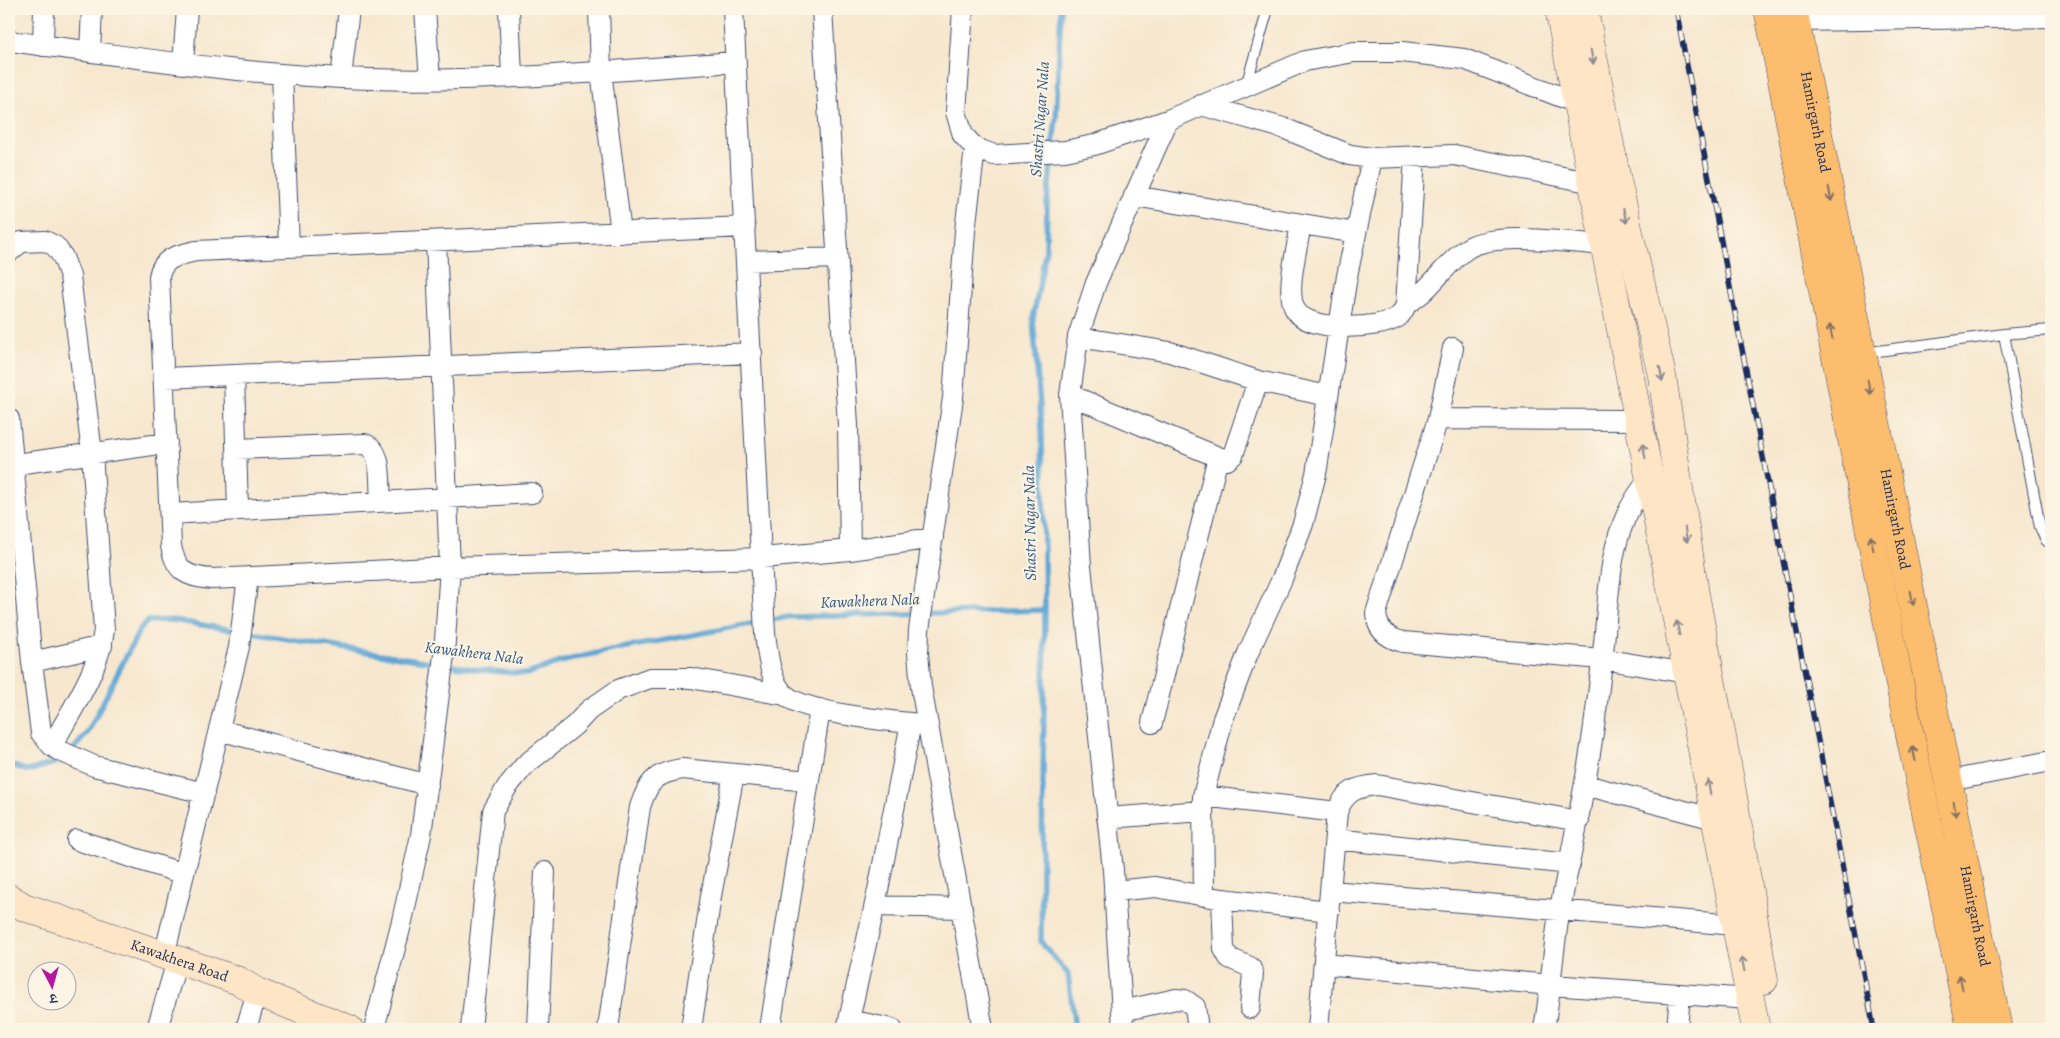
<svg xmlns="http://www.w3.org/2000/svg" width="2060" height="1038" font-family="Alegreya,'Noto Serif Devanagari',serif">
  <rect width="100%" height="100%" fill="#fcf5e5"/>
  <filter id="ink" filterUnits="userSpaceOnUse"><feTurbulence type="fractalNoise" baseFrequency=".02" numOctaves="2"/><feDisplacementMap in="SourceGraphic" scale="10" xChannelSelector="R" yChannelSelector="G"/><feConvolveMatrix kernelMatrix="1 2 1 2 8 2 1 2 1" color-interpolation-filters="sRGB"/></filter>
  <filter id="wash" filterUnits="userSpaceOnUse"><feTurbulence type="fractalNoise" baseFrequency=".0096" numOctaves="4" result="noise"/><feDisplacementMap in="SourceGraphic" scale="20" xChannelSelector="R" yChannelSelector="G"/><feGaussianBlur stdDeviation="1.12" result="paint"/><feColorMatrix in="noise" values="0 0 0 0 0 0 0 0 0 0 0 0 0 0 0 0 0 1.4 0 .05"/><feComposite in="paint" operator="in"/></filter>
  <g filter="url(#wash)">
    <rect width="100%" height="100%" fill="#f7e7ce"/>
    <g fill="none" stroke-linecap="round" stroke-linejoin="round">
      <!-- stream -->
      <path stroke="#60a7d6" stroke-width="5.5" d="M1061,9L1056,118L1047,203L1046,249L1033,319L1042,430L1045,610L1041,942L1068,974L1075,1029
        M71,752L88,732L140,629L148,621L171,620L480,670L527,674L560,662L601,652L788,617L1045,610
        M9,764L28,771L57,762L63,758"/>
    </g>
  </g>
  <g filter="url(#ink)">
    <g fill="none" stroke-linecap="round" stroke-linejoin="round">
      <defs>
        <path id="lane" d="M1246,86L1268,9
          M2004,334L2040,527L2046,540L2051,544
          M1863,353L2004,334L2051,330"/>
        <path id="street" d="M425,9L430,80
          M509,9L512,76
          M599,9L601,71L621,233
          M733,9L765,634C768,653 769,681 785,695C809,715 895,721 928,725
          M822,9L848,425L850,550
          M963,9L956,112L963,135L975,148L994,155L1065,151L1094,145L1168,120L1305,61L1354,52H1402L1464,59L1587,107
          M1796,21L2051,17
          M9,41C128,56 249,76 370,79C492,83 614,70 736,62
          M43,46L44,9
          M90,52L92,9
          M183,63L187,9
          M282,74L289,247
          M341,78L349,9
          M1201,105L1283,128L1350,155L1372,158L1454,155L1593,183
          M975,148L965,231L953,398L919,630L918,653L921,687L983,1029
          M1134,196L1356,233
          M1301,224C1298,245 1284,294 1296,311C1310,332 1378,330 1398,317C1402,314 1404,309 1406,305L1415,156
          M745,227L196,251C179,255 162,257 159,277L171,546C176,572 187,577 212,579L450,567L762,558L850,550L933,538
          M9,252L21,242L45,241L55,246L63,257L70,276L92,453L104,630C99,671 71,710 52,746
          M747,261L836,258
          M1406,305C1412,300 1419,296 1424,291C1439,277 1451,259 1468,248C1496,231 1571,243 1605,245
          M1078,337L1170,352L1258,381L1328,396
          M1453,348L1438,419L1376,613C1377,630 1387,638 1403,642L1602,659L1687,673
          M234,375L238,510
          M164,378L752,353
          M1070,395L1218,457L1152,723
          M9,419L32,662L41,733L52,746L58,750L94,766L204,793
          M1438,419L1638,420
          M236,449L365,444C384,451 379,485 381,502
          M1218,457L1227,460L1233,455L1258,381
          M9,465L167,443
          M170,514L532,493
          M32,662L102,646
          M219,730L428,785
          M1949,781L2051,761
          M1585,785L1715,819
          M1203,796L1337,812L1318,1029
          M1337,812C1345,791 1356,787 1377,785L1579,821
          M1107,818L1203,811
          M1335,839L1570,864
          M77,840L184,874
          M1114,891L1155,887L1222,899L1329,911
          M1331,891L1736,925
          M1204,896L1203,796L1223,719L1248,653L1282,579L1303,524L1316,474L1347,276L1372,158
          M1222,899L1224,949L1229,958L1250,967L1253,973L1250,1008
          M875,906L962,908
          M164,956L239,647L248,577
          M1324,964L1551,985L1750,999
          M1122,1011L1176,999L1185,1000L1195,1007L1198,1029
          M849,1020L892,1029
          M157,1029L177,961
          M246,1029L257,992
          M374,1029L402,921L421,835L444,655L450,567L436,241
          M471,1029L493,811L507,787L525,765L575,725L589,710L618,690L650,678H691L785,695
          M538,1029L545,872
          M608,1029L640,807C648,782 655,773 682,769L809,781
          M691,1029L711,896L734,774
          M770,1029L820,709
          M847,1029L877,895L911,723
          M1123,1029L1113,870L1081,566L1070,395L1078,337L1096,283L1168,120
          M1544,1029C1551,989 1553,948 1560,909C1570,857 1582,805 1590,753C1596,716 1600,680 1604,643C1610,585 1608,526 1650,479
          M1677,1029L1680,995"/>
        <g id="secondary">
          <path d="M1559,9L1756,1029"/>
          <path d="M1584,9L1616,176L1662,376L1695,594L1731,785L1764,980"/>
          <path id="s1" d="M9,898L24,907L239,981L257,992L349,1029"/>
        </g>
        <g id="primary">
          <path d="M1768,9L1904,706L1971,1029"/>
          <path id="s2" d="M1793,9L1998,1029"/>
        </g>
      </defs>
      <!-- lane casing -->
      <use href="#lane" stroke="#3c4b6f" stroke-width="12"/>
      <!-- street casing -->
      <use href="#street" stroke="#3c4b6f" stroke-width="22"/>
      <!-- secondary casing -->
      <use href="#secondary" stroke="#3c4b6f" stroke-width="29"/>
      <!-- primary casing -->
      <use href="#primary" stroke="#3c4b6f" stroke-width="29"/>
      <!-- lane -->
      <use href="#lane" stroke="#fff" stroke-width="10"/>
      <!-- street -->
      <use href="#street" stroke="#fff" stroke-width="20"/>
      <!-- secondary -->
      <use href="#secondary" stroke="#fee5c5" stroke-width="28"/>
      <!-- primary -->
      <use href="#primary" stroke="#fcbd6e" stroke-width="28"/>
      <defs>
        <path id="rail" d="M1676,9L1874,1029"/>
      </defs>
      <!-- rail casing -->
      <use href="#rail" stroke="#1b2f5e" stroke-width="5.5"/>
      <!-- rail -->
      <use href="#rail" stroke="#fcf5e5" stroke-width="4" stroke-dasharray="11" stroke-linecap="butt"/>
    </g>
    <!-- one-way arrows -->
    <defs><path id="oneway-shaft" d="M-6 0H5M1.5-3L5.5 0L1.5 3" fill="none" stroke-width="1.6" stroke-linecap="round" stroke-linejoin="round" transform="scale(1.25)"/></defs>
    <g stroke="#8c8a92">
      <use href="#oneway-shaft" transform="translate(1592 57) rotate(80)"/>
      <use href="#oneway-shaft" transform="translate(1625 216) rotate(77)"/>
      <use href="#oneway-shaft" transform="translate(1661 374) rotate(79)"/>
      <use href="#oneway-shaft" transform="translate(1644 451) rotate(-101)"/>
      <use href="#oneway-shaft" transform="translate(1686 535) rotate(81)"/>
      <use href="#oneway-shaft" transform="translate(1678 628) rotate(-101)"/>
      <use href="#oneway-shaft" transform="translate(1709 787) rotate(-101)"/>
      <use href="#oneway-shaft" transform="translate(1743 964) rotate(-101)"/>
    </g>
    <g stroke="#806f65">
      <use href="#oneway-shaft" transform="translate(1830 194) rotate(79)"/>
      <use href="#oneway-shaft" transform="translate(1831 332) rotate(-101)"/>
      <use href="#oneway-shaft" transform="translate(1869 387) rotate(79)"/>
      <use href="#oneway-shaft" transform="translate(1872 543) rotate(-101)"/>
      <use href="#oneway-shaft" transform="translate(1912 598) rotate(79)"/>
      <use href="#oneway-shaft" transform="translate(1914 754) rotate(-102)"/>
      <use href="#oneway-shaft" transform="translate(1955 809) rotate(79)"/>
      <use href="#oneway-shaft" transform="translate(1961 982) rotate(-102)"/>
    </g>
  </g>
  <g text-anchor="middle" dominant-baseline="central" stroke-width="4" stroke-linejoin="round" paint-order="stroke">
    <!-- street labels -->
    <g font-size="15" fill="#1b2f5e" stroke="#fcf5e5">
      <text stroke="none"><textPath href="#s2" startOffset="115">Hamirgarh Road</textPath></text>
      <text stroke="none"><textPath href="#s2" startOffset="520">Hamirgarh Road</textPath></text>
      <text stroke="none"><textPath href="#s2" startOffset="925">Hamirgarh Road</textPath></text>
      <text stroke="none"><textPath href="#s1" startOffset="182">Kawakhera Road</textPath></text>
    </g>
    <!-- water labels -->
    <g font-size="16" font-style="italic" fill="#335988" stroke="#fcf5e5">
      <text transform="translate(1040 119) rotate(-86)">Shastri Nagar Nala</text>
      <text transform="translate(1030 523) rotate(-91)">Shastri Nagar Nala</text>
      <text transform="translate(870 601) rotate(-2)">Kawakhera Nala</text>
      <text transform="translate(474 653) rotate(7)">Kawakhera Nala</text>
    </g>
  </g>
  <!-- margin -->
  <rect width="2060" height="1038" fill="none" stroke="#fcf5e5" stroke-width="30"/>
  <!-- north arrow -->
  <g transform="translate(52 986) rotate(174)"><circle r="24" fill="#fcf5e5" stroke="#a2a6af"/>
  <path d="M0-4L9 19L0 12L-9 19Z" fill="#b5179e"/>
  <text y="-8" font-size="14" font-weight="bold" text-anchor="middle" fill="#1b2f5e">उ</text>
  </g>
</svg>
